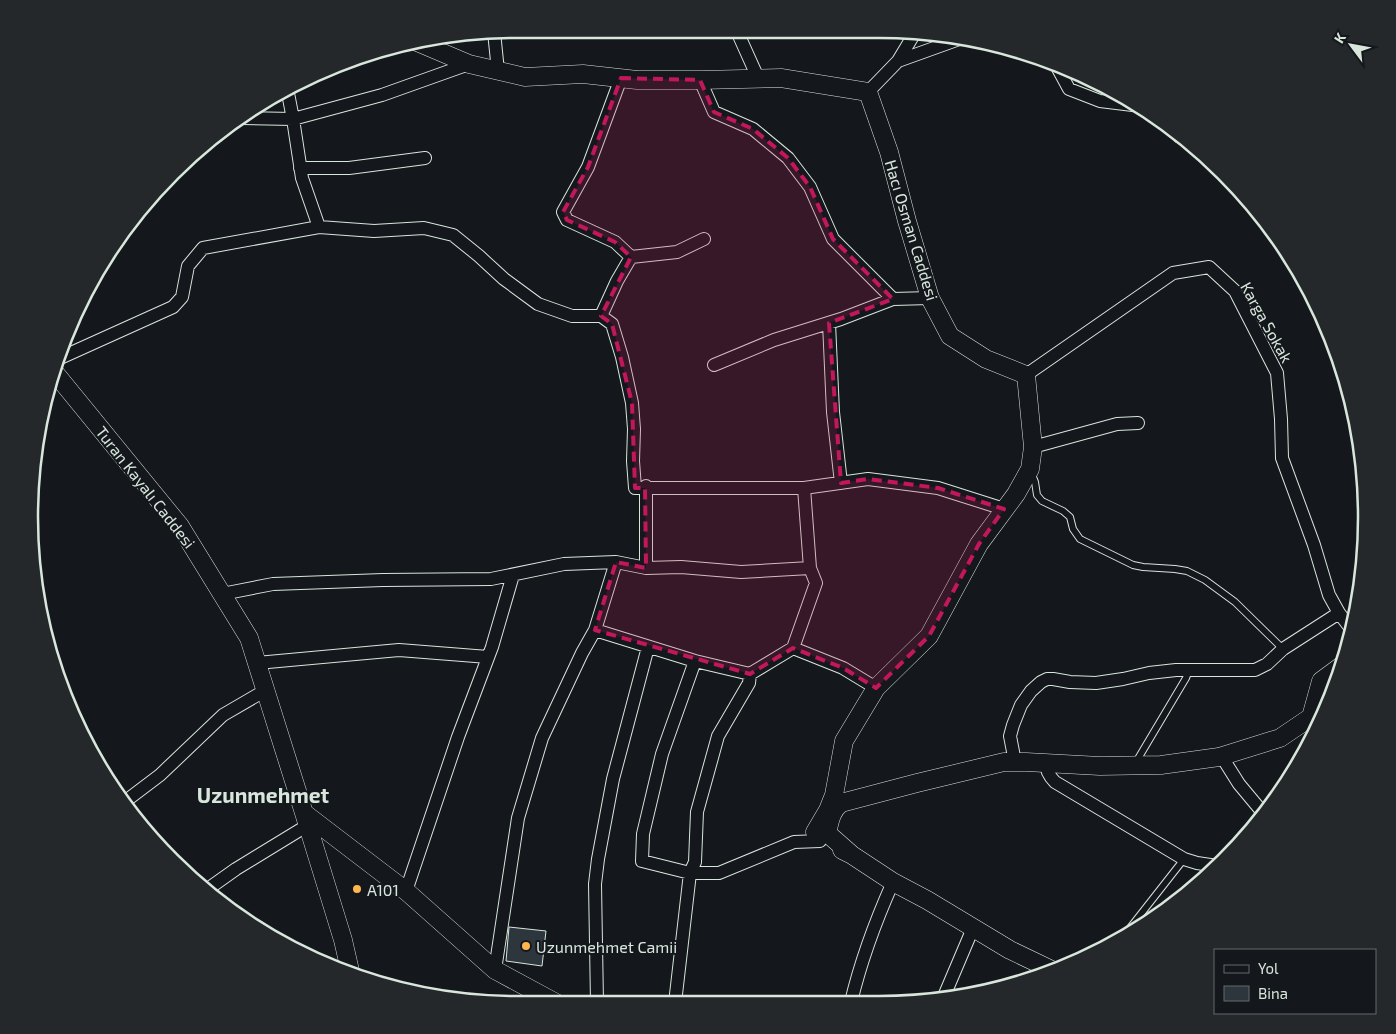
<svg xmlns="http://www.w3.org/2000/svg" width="1396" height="1034" font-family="'Exo 2',sans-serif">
  <rect width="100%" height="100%" fill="#14181c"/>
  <!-- building -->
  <path fill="#2c363c" stroke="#d8e6dc" d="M1174,130L1186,141L1175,142Z
    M509,927L546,931L542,966L506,961Z"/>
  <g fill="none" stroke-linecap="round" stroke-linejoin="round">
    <defs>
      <path id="lane" d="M1031,472L1035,482L1037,495L1042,501L1063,511L1070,517L1073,529L1080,539L1133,565L1143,567L1175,569L1187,571L1205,580L1235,602L1283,649
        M1138,763L1139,757L1186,678L1189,670
        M1126,933L1184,859"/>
      <path id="street" d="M736,29L758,78
        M916,31L898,61L962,38
        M494,32L498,71
        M469,64L382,95L293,119L302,178L319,227L374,231L424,228L453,235L479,256L504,279L538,304L572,316H601L612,324L622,357L632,403L634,429L633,461L635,488H804L868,479L938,488L1004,509
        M1056,65L1069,89L1100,101L1141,106
        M621,78L588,167L563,212L567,220L615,242L631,257L677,252L704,239
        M700,80L714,112L753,129L788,158L810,187L833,239L893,299
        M868,92L898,61
        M242,118L293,119L287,88
        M300,168H349L425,158
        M601,316L617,281L631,257
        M829,323L833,412L841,483
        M60,358L173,307L182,297L188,266L203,248L319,227
        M714,365L774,340L841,319L893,299L930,298
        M1026,375L1173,273L1209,267L1235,291L1277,373L1281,419L1282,458L1314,545L1329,595L1339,613L1352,630
        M1033,447L1117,424L1138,423
        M646,486V568
        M222,594L273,584L383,580L491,579L564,564L616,562L646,568L681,567L741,572L810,568L804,488
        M595,630L695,661L750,674
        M793,648L816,583L810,568
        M695,661L662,754L643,834L642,861L690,873H719L794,842L820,841
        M257,663L399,650L488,657
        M1222,757L1239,784L1264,814
        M1015,762L1010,736L1013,725L1021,705L1031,691L1041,682L1047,679H1053L1070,682L1096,683L1123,679L1149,673L1176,670H1255L1267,664L1283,649L1339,613
        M1046,763C1046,771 1049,776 1055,782L1184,859L1197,863L1217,866
        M123,803L160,775L223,715L266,690
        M205,891L236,869L308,825
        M406,891L458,737L492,647L513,575
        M495,970L518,818L542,738L582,653L595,630L616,562
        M942,1001L973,928
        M851,1002C861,960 876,920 893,882
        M597,1003L595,884L598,859L613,779L648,647
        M675,1003L690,873L695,862L697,812L718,736L749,683L750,674L793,648L843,668L876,688"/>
      <path id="secondary" d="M417,42L469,64L525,77L583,74L637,80H700L781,78L868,92L889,152L907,221L930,298L950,336L986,359L1026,375L1033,447L1030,469L1016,494L979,544L929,636L876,688L844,741L834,795L828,810L815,832
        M55,373L180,526L249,638L304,813L343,940L351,975
        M304,813L406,891L495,970L558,1004
        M842,850L852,855L893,882L927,900L1010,950L1054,971
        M852,855L827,833C830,821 831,811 841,803L917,783L1004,762H1026L1100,766L1161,765L1219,757L1280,738L1311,717L1321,681L1344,664"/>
    </defs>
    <!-- lane casing -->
    <use href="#lane" stroke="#d8e6dc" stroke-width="8"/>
    <!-- street casing -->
    <use href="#street" stroke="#d8e6dc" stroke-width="14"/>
    <!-- secondary casing -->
    <use href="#secondary" stroke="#d8e6dc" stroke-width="19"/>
    <!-- lane -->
    <use href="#lane" stroke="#14181c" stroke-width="6"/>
    <!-- street -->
    <use href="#street" stroke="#14181c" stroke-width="12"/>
    <!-- secondary -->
    <use href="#secondary" stroke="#14181c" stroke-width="18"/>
  </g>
  <!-- marked area -->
  <path fill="#c2185b" fill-opacity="0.2" stroke="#c2185b" stroke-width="4" stroke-dasharray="10 6" stroke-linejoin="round" d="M621,78L700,80L714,112L753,129L788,158L810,187L833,239L893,299L829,323L841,483L868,479L938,488L1004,509L979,544L929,636L876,688L843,668L793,648L750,674L595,630L616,562L646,568L645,488H635L632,403L612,324L601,316L631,257L615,242L567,220L563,212L588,167Z"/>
  <!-- markers -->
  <g fill="#ffb74d" stroke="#14181c" stroke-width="2">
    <circle cx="357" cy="889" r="5"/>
    <circle cx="526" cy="946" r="5"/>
  </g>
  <g text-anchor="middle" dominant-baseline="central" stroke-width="4" stroke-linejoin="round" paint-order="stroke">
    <!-- street labels -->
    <g font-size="16" fill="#d8e6dc" stroke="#14181c">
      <text transform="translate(912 230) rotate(73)">Hacı Osman Caddesi</text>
      <text transform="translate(1267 322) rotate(61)">Karga Sokak</text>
      <text transform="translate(146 487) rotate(52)">Turan Kayalı Caddesi</text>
    </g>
    <!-- poi labels -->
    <g font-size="16" fill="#d8e6dc" stroke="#14181c" text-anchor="start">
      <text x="367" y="889">A101</text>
      <text x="536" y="946">Uzunmehmet Camii</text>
    </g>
    <!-- district labels -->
    <g font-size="21" font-weight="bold" fill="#d8e6dc" stroke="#14181c">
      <text x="263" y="794">Uzunmehmet</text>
    </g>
  </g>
  <!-- crop -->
  <path d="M0 0H1396V1034H0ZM517 38H879A479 479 0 0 1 1358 517V517A479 479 0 0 1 879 996H517A479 479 0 0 1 38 517V517A479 479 0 0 1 517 38Z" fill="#24282b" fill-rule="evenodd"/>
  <path fill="none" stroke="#d8e6dc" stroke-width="2.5" d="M517 38H879A479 479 0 0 1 1358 517V517A479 479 0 0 1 879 996H517A479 479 0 0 1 38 517V517A479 479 0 0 1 517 38Z"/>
  <!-- legend -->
  <rect x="1214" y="949" width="162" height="65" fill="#14181c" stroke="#626a69"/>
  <rect x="1224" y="965" width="25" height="8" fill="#14181c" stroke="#626a69"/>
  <text x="1258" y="974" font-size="15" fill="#d8e6dc">Yol</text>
  <rect x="1224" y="986" width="25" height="15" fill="#2c363c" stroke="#626a69"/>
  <text x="1258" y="999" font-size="15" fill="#d8e6dc">Bina</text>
  <!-- north arrow -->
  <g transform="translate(1351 45) rotate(302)" stroke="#14181c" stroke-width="4" paint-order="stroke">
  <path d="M0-4L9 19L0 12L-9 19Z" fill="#d8e6dc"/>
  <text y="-8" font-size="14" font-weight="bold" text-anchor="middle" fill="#d8e6dc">K</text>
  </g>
</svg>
